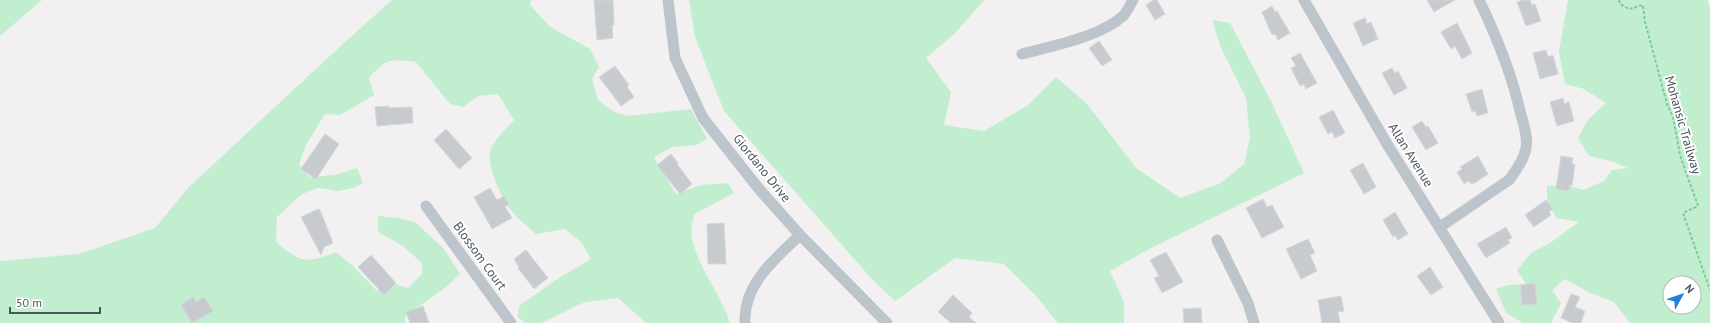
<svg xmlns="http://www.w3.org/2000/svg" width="1710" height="323" font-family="'PT Sans',sans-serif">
  <rect width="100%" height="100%" fill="#f2f0f0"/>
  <!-- green -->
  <path fill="#c0eece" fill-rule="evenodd" d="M0,0H42L0,36Z
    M392,0H531L530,5L550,27L590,49L599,67L592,79L598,100L614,112L627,116L691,109L707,139L696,145L672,147L654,157L676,194L701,185L728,183L734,193L694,214C693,221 690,232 692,239C699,269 721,294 730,323H646L618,298L585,302L541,323H525L518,317L519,306L559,278L591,259L581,242L565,229L536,234C528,227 518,219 511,210C502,198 485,165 491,149C496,138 506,129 514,120L498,94L478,96L463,107L450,104L416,62C391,59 386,58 369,78L374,95L340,115L325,114L306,145L299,164L309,177L335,175L357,168L363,183L353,188L338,191L318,188L302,194L277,217L276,242C301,263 306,264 336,252L353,266L377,291L392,283L408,288L422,274V263L403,246L378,232V216L398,218L415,222L444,249L460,274C444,291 423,302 405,317V323H0V261L79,254L155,228L189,187L344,43Z
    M689,0H984L956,32L926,58L951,92L944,125L984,131L1028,105L1056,77L1087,104L1136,168L1180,198L1221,183L1244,164L1250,138L1246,98L1221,48L1212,20L1230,23L1271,101L1304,173L1149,249L1110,271L1124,302V323H1058L1037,297L1004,264L955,258L895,301L871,278L724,111L695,37Z
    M1568,0H1707L1710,7V323H1630L1614,302L1588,292L1565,279L1552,290L1561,303L1551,323H1523L1506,313L1496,289L1508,285L1526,284L1517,270L1531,253L1550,243L1579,222L1556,218L1547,199V186L1564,185L1584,190L1604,181L1612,170L1628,168L1611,161L1589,156L1578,138L1588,120L1606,103L1584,89L1565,84L1559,51ZM1670,283H1694V307H1670Z"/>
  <!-- building -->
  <path fill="#c7cbcf" stroke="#d4d7db" d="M594,0H613L614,25H612L613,38L597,40Z
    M1153,0H1157L1165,14L1155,20L1146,5Z
    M1427,0H1455L1434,12Z
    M1523,0H1530L1532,5L1535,4L1541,21L1526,26L1517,2Z
    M1272,6L1275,12L1277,11L1290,33L1278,40L1275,34L1272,35L1262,12Z
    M1365,18L1367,24L1371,22L1378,39L1363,46L1353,23Z
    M1457,23L1472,53L1462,59L1455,46L1451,49L1441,32Z
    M1099,41L1112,60L1102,66L1089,48Z
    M1546,50L1548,57L1553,55L1558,74L1540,79L1533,53Z
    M1300,53L1317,83L1306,89L1304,84L1300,86L1291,68L1296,66L1291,58Z
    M615,66L629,85L627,87L634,97L621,106L599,77Z
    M1392,68L1395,73L1398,71L1407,88L1394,95L1382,73Z
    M1482,89L1488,113L1477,116L1475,111L1472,112L1466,94Z
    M1563,98L1564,104L1569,102L1574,121L1557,126L1550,102Z
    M389,106V108L412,107L413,123L377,126L375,107Z
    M1333,110L1345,133L1335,138L1332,132L1328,134L1319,117Z
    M1422,121L1426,127L1428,126L1438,143L1426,150L1412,127Z
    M446,129L472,158L459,169L434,140Z
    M325,134L339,144L316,179L301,169Z
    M671,154L678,163L677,164L692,184L680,194L657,165Z
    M1478,156L1488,174L1476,182L1471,184L1469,181L1464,184L1457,172L1462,169L1460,167Z
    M1561,156L1573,158L1572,164H1575L1572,186L1570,185L1569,191L1556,189Z
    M1363,163L1376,187L1364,194L1350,170Z
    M490,188L497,200L504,196L509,204L505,207L512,218L492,229L474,197Z
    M1263,199L1267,207L1272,205L1284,227L1262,238L1246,208Z
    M1546,200L1553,209L1549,212L1551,215L1534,227L1525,215Z
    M318,209L320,210L333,243L324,247L321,255L301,217Z
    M1395,212L1408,234L1398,240L1395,235L1393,237L1383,220Z
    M724,223L726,264H708L707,224Z
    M1506,227L1512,238L1508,240L1510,243L1486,258L1477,244Z
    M1308,239L1315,253L1310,255L1317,271L1301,279L1286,249Z
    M526,250L548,278L534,289L518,268L519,267L514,259Z
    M1166,252L1183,282L1162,293L1154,278L1159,276L1150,260Z
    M371,255L396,283L384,295L358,267Z
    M1430,267L1443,287L1431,295L1417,276Z
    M1535,283L1537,304L1522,305L1520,285Z
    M1571,294L1580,297L1575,307L1585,311L1581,323H1572L1561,318Z
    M953,295L972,313L969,317L976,323H951L938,312Z
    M1341,296L1344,311L1338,312L1340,323H1322L1318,300Z
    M193,297L196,302L204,297L213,311L192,323L181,305Z
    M423,306L429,323H410L406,312Z
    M1201,308L1202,323H1184L1183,309Z"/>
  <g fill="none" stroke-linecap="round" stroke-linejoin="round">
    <!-- path -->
    <path stroke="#7aca9c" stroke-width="2" stroke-dasharray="3 2" stroke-linecap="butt" d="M1619,0L1620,4L1629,9L1643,5L1645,22L1667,104L1673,117L1680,155L1698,206L1683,213L1710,290"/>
    <!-- street -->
    <path stroke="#bcc5cc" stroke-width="11" d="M668,0L675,58L703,118L759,189L800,235L887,323
      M1304,0L1387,144L1499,323
      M1022,54C1052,46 1100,37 1123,16C1127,12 1130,5 1133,0
      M426,206L511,323
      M1440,227L1509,180C1516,171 1524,160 1526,148C1528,137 1524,125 1521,115C1512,74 1497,37 1479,0
      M1217,240L1248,303L1254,323
      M745,323C743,284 775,259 800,235"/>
  </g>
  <g text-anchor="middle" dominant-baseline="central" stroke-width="4" stroke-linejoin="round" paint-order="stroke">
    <!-- street labels -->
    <g font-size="13" fill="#48555d" stroke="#fff">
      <text transform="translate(1683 125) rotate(74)">Mohansic Trailway</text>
      <text transform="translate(1411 155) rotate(58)">Allan Avenue</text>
      <text transform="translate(762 168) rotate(51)">Giordano Drive</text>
      <text transform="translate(480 256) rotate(54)">Blossom Court</text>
    </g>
  </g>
  <!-- north arrow -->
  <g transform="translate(1682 295) rotate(50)"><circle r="19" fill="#ffffff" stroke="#b6bbbe"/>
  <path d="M0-3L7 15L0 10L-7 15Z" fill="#2080dc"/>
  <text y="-6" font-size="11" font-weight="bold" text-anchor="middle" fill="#48555d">N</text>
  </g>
  <!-- scale -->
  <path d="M10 307v6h90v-6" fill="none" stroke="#48555d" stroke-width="2"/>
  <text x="16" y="307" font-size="12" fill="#48555d" stroke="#ffffff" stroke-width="3" paint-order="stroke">50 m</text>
</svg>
